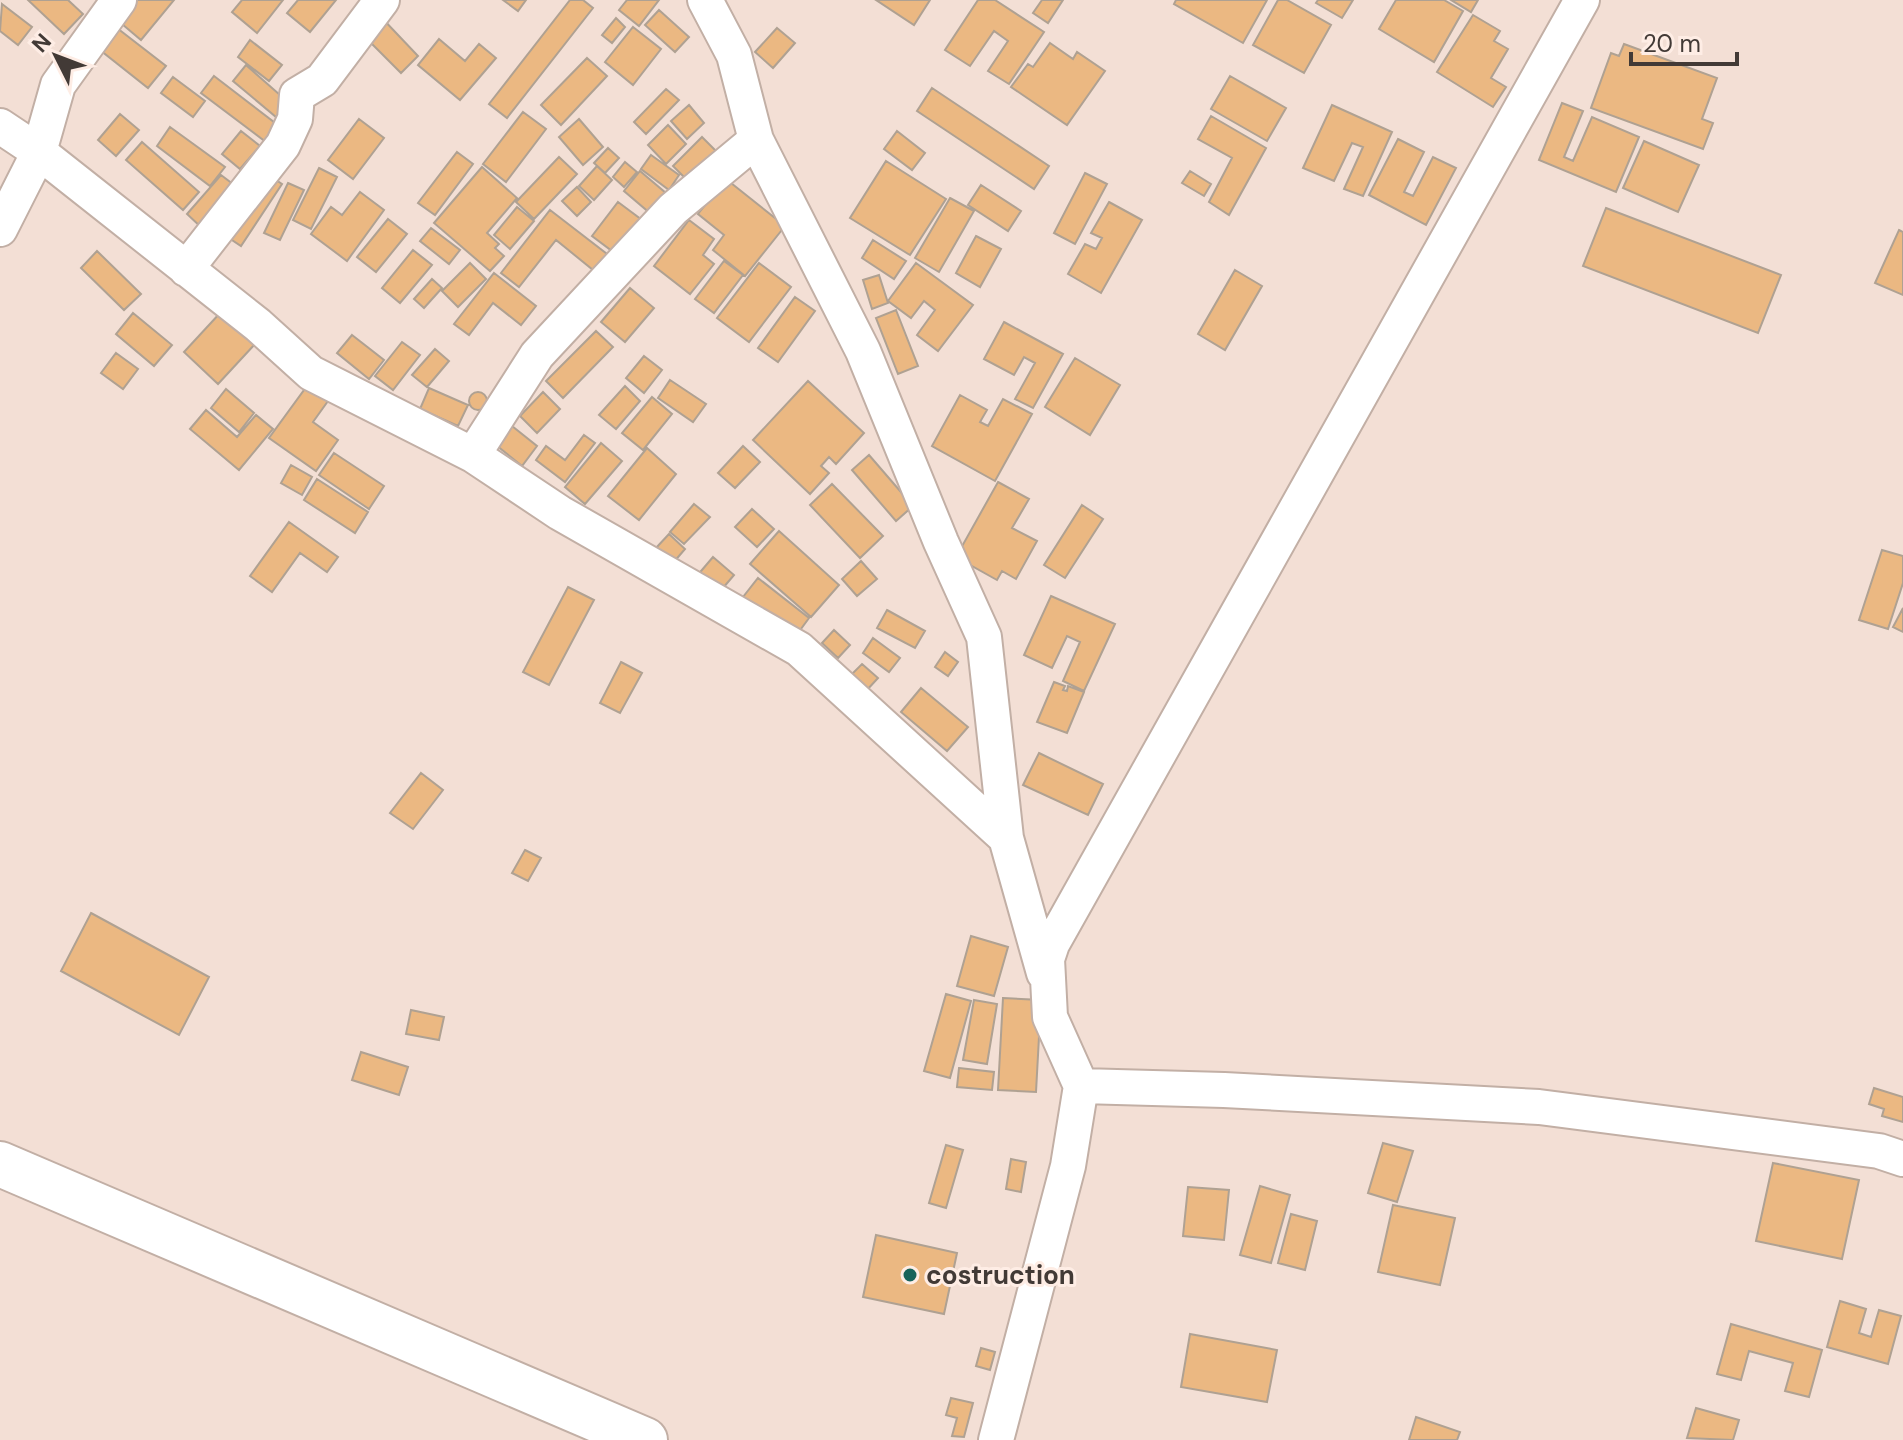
<svg xmlns="http://www.w3.org/2000/svg" width="1903" height="1440" font-family="'DM Sans',sans-serif">
  <rect width="100%" height="100%" fill="#f3dfd5"/>
  <!-- building -->
  <path fill="#ebb882" stroke="#afa192" stroke-width="2" d="M28,0H68L83,14L64,34Z
    M132,0H174L141,40L116,19Z
    M242,0H283L257,33L232,12Z
    M298,0H336L310,32L287,13Z
    M503,0H526L518,11Z
    M570,0H583L593,8L507,118L489,104Z
    M627,0H659L639,26L619,10Z
    M876,0H930L914,25Z
    M978,0H995L1044,32L1009,84L988,71L1008,41L994,31L970,66L945,50Z
    M1042,0H1063L1048,23L1033,13Z
    M1176,0H1267L1243,43L1174,4Z
    M1278,0H1287L1331,25L1304,73L1253,45Z
    M1318,0H1353L1342,18L1316,3Z
    M1396,0H1444L1463,11L1434,62L1379,29Z
    M1451,0H1478L1471,12Z
    M2,4L32,27L18,45L0,31Z
    M659,10L689,37L675,52L645,25Z
    M1473,15L1500,31L1494,41L1508,49L1491,78L1506,87L1493,107L1437,72Z
    M380,16L418,56L401,73L362,34Z
    M616,18L625,27L612,43L602,35Z
    M633,27L661,49L633,85L605,62Z
    M117,28L166,66L148,88L100,50Z
    M777,28L795,43L773,68L755,52Z
    M439,39L465,61L479,44L496,58L460,100L418,65Z
    M250,40L282,65L269,81L238,57Z
    M1050,43L1073,59L1077,52L1105,71L1067,125L1011,87L1028,64L1033,67Z
    M1624,44L1717,78L1702,119L1713,123L1703,149L1591,108L1611,53L1619,56Z
    M587,58L607,76L561,125L541,105Z
    M246,65L288,102L276,117L233,81Z
    M214,76L279,126L266,142L201,93Z
    M1230,76L1286,108L1267,141L1211,109Z
    M173,77L205,101L193,117L161,93Z
    M932,88L1049,166L1034,189L917,111Z
    M666,89L679,100L646,134L634,122Z
    M1562,103L1583,111L1564,157L1573,161L1592,117L1639,137L1616,192L1539,160Z
    M689,105L704,123L687,139L671,121Z
    M1332,105L1392,132L1363,196L1344,189L1363,147L1352,143L1334,181L1303,168Z
    M523,112L546,129L506,182L483,164Z
    M120,114L139,130L116,156L98,140Z
    M1211,116L1266,148L1229,215L1209,202L1232,158L1198,139Z
    M359,119L384,138L353,179L328,160Z
    M579,119L603,147L583,165L559,137Z
    M668,125L686,144L666,164L648,145Z
    M170,127L225,167L210,186L157,146Z
    M241,131L260,146L240,169L222,154Z
    M897,131L925,153L912,170L884,149Z
    M702,137L716,151L687,180L673,166Z
    M1398,139L1424,152L1404,192L1413,196L1433,157L1456,168L1426,225L1369,195Z
    M1644,141L1699,165L1678,212L1623,188Z
    M142,142L199,192L183,210L126,160Z
    M608,148L619,158L605,173L594,163Z
    M457,152L473,164L435,215L418,203Z
    M651,155L679,175L669,190L641,169Z
    M559,157L577,174L534,219L516,202Z
    M886,161L946,199L910,255L850,218Z
    M625,162L637,172L624,187L613,177Z
    M597,166L612,180L594,200L579,186Z
    M482,167L517,198L487,233L499,244L495,248L504,256L490,271L434,223Z
    M319,168L337,177L311,229L293,220Z
    M640,171L667,194L651,214L624,191Z
    M1190,171L1211,184L1204,196L1182,183Z
    M264,172L282,184L241,246L223,234Z
    M1085,173L1107,184L1075,244L1054,233Z
    M221,175L238,188L203,229L187,214Z
    M726,179L785,226L745,276L713,250L724,235L698,214Z
    M288,183L304,190L280,240L264,233Z
    M981,185L1021,211L1008,231L968,205Z
    M577,187L591,202L577,216L562,201Z
    M360,192L384,210L347,261L311,234L331,207L342,215Z
    M950,198L974,211L939,272L915,258Z
    M618,202L642,220L616,254L592,236Z
    M1109,202L1142,220L1101,293L1068,274L1085,244L1096,249L1102,238L1091,233Z
    M517,207L534,221L510,249L494,235Z
    M1606,208L1781,275L1758,333L1583,266Z
    M550,210L611,257L598,274L556,240L519,287L501,273Z
    M388,219L407,234L376,272L357,257Z
    M689,220L714,239L703,255L714,264L690,294L654,266Z
    M431,228L460,250L449,264L420,241Z
    M1899,230L1903,232V295L1875,283Z
    M976,236L1001,249L980,287L956,273Z
    M873,240L906,261L894,279L862,258Z
    M413,250L432,265L400,303L382,288Z
    M97,251L141,294L124,310L81,268Z
    M724,261L743,275L714,313L695,299Z
    M470,263L486,279L458,307L442,291Z
    M759,263L791,287L749,342L717,318Z
    M916,263L973,305L938,351L917,335L935,310L924,301L911,318L888,301Z
    M1235,270L1262,286L1225,350L1198,334Z
    M494,273L536,306L521,325L493,303L469,335L454,324Z
    M879,275L888,303L872,309L863,280Z
    M432,279L442,288L424,308L414,299Z
    M630,288L654,308L625,342L601,322Z
    M795,297L815,311L778,362L758,348Z
    M896,310L918,366L898,374L876,318Z
    M221,312L255,344L218,384L184,352Z
    M133,313L172,345L154,366L116,334Z
    M1004,322L1063,354L1033,408L1015,399L1035,363L1024,357L1014,375L984,359Z
    M596,331L613,347L563,398L546,381Z
    M352,335L384,360L369,379L337,353Z
    M402,342L420,355L393,390L375,376Z
    M435,349L449,361L427,387L412,375Z
    M116,353L138,369L123,389L101,373Z
    M644,356L662,370L644,393L626,378Z
    M1075,358L1120,385L1090,435L1045,407Z
    M670,380L706,404L693,422L658,398Z
    M808,381L864,433L836,464L829,457L821,466L829,473L810,494L753,440Z
    M307,386L328,401L313,422L338,440L316,471L269,438Z
    M625,386L640,401L616,429L599,415Z
    M429,388L468,405L458,426L420,409Z
    M226,389L254,413L239,432L211,408Z
    M543,392L560,409L537,433L520,416Z
    M469 401a9 9 0 1 1 18 0a9 9 0 1 1-18 0Z
    M960,395L987,410L980,422L988,426L1003,399L1032,414L995,481L932,446Z
    M652,397L672,414L643,450L622,433Z
    M206,410L237,437L256,415L273,429L239,470L190,429Z
    M512,426L537,446L522,466L496,445Z
    M584,435L595,443L565,482L536,460L546,446L565,460Z
    M601,443L622,461L585,504L565,487Z
    M743,446L760,462L735,488L718,473Z
    M647,448L676,474L639,520L608,496Z
    M334,453L384,486L369,509L319,475Z
    M869,455L913,506L896,521L852,470Z
    M291,465L312,477L302,495L281,483Z
    M317,479L368,512L355,533L304,500Z
    M998,482L1029,499L1012,528L1037,541L1016,579L1002,571L997,580L956,557Z
    M832,484L883,536L860,558L810,505Z
    M694,504L710,517L684,544L670,532Z
    M1082,505L1103,519L1065,578L1044,565Z
    M752,509L774,529L757,547L735,527Z
    M289,522L338,557L327,572L300,553L272,592L250,576Z
    M779,531L839,585L811,617L750,564Z
    M669,534L685,549L673,563L656,548Z
    M1882,550L1903,556V583L1888,629L1859,620Z
    M713,557L734,575L717,595L696,577Z
    M861,561L877,579L857,596L842,579Z
    M758,578L809,618L795,637L743,597Z
    M568,587L594,600L549,685L523,672Z
    M1051,596L1115,624L1084,691L1063,681L1080,642L1067,636L1052,668L1024,655Z
    M1903,608V632L1893,627Z
    M887,610L925,631L915,648L877,628Z
    M834,630L850,645L838,658L822,643Z
    M873,638L900,658L889,672L863,653Z
    M945,652L958,662L948,676L935,667Z
    M621,662L642,673L620,713L600,703Z
    M862,664L878,678L866,691L850,676Z
    M1054,682L1065,686L1063,690L1067,691L1068,686L1084,692L1067,733L1037,722Z
    M921,688L968,727L947,751L901,712Z
    M1039,753L1103,784L1088,815L1023,785Z
    M421,773L443,790L413,829L390,813Z
    M525,850L541,858L528,881L512,873Z
    M91,913L209,977L179,1035L61,971Z
    M971,936L1008,947L994,996L957,986Z
    M946,994L971,1001L950,1078L924,1071Z
    M1003,998L1041,1000L1036,1092L998,1090Z
    M974,1000L997,1004L987,1064L963,1060Z
    M411,1010L444,1017L439,1040L406,1034Z
    M361,1052L408,1067L399,1095L352,1080Z
    M959,1068L994,1072L992,1090L957,1087Z
    M1874,1088L1903,1097V1122L1882,1116L1884,1109L1869,1104Z
    M1383,1143L1413,1151L1397,1202L1368,1193Z
    M946,1145L963,1150L946,1208L929,1203Z
    M1011,1159L1026,1162L1021,1192L1006,1189Z
    M1773,1163L1859,1180L1842,1259L1756,1241Z
    M1260,1186L1290,1195L1271,1263L1240,1255Z
    M1188,1187L1229,1190L1224,1240L1183,1236Z
    M1393,1205L1455,1218L1440,1285L1378,1272Z
    M1291,1214L1317,1221L1305,1270L1278,1263Z
    M876,1235L957,1253L944,1314L863,1297Z
    M1840,1301L1866,1309L1859,1333L1871,1337L1879,1310L1901,1316L1888,1364L1827,1347Z
    M1731,1324L1822,1350L1809,1397L1785,1391L1793,1363L1749,1351L1741,1380L1717,1374Z
    M1190,1334L1277,1350L1267,1402L1181,1387Z
    M981,1348L995,1352L990,1370L976,1366Z
    M951,1398L973,1403L964,1437L952,1436L957,1418L946,1415Z
    M1696,1408L1739,1420L1733,1440L1687,1438Z
    M1416,1417L1460,1432L1457,1440H1409Z"/>
  <g fill="none" stroke-linecap="round" stroke-linejoin="round">
    <defs>
      <path id="minor" d="M705,0L734,55L756,140L863,351L941,542L984,637L1006,838L1044,973
        M0,126L39,152L258,325L311,373L473,455L560,513L799,649L1006,838
        M0,229L39,152L58,85L119,0
        M186,269L283,145L295,119L297,95L322,80L382,0
        M473,455L537,355L673,209L756,140
        M1081,1086L1224,1090L1539,1107L1879,1151L1903,1159
        M996,1440L1068,1166L1081,1086L1050,1017L1047,959L1052,944L1582,0"/>
      <path id="primary" d="M0,1164L645,1440"/>
    </defs>
    <!-- minor casing -->
    <use href="#minor" stroke="#c2afa5" stroke-width="38"/>
    <!-- primary casing -->
    <use href="#primary" stroke="#c2afa5" stroke-width="48"/>
    <!-- minor -->
    <use href="#minor" stroke="#fff" stroke-width="34"/>
    <!-- primary -->
    <use href="#primary" stroke="#fff" stroke-width="44"/>
  </g>
  <!-- markers -->
  <circle fill="#17635a" stroke="#feede5" stroke-width="3" cx="910" cy="1275" r="8"/>
  <g text-anchor="middle" dominant-baseline="central" stroke-width="6" stroke-linejoin="round" paint-order="stroke">
    <!-- poi labels -->
    <g font-size="26" font-weight="bold" fill="#423a36" stroke="#feede5" text-anchor="start">
      <text x="926" y="1275">costruction</text>
    </g>
  </g>
  <!-- north arrow -->
  <g transform="translate(56 56) rotate(312)" stroke="#feede5" stroke-width="6" paint-order="stroke">
  <path d="M0-6L14 30L0 20L-14 30Z" fill="#423a36"/>
  <text y="-12" font-size="22" font-weight="bold" text-anchor="middle" fill="#423a36">N</text>
  </g>
  <!-- scale -->
  <path d="M1631 52v12h106v-12" fill="none" stroke="#423a36" stroke-width="4"/>
  <text x="1643" y="52" font-size="24" fill="#423a36" stroke="#feede5" stroke-width="6" paint-order="stroke">20 m</text>
</svg>
